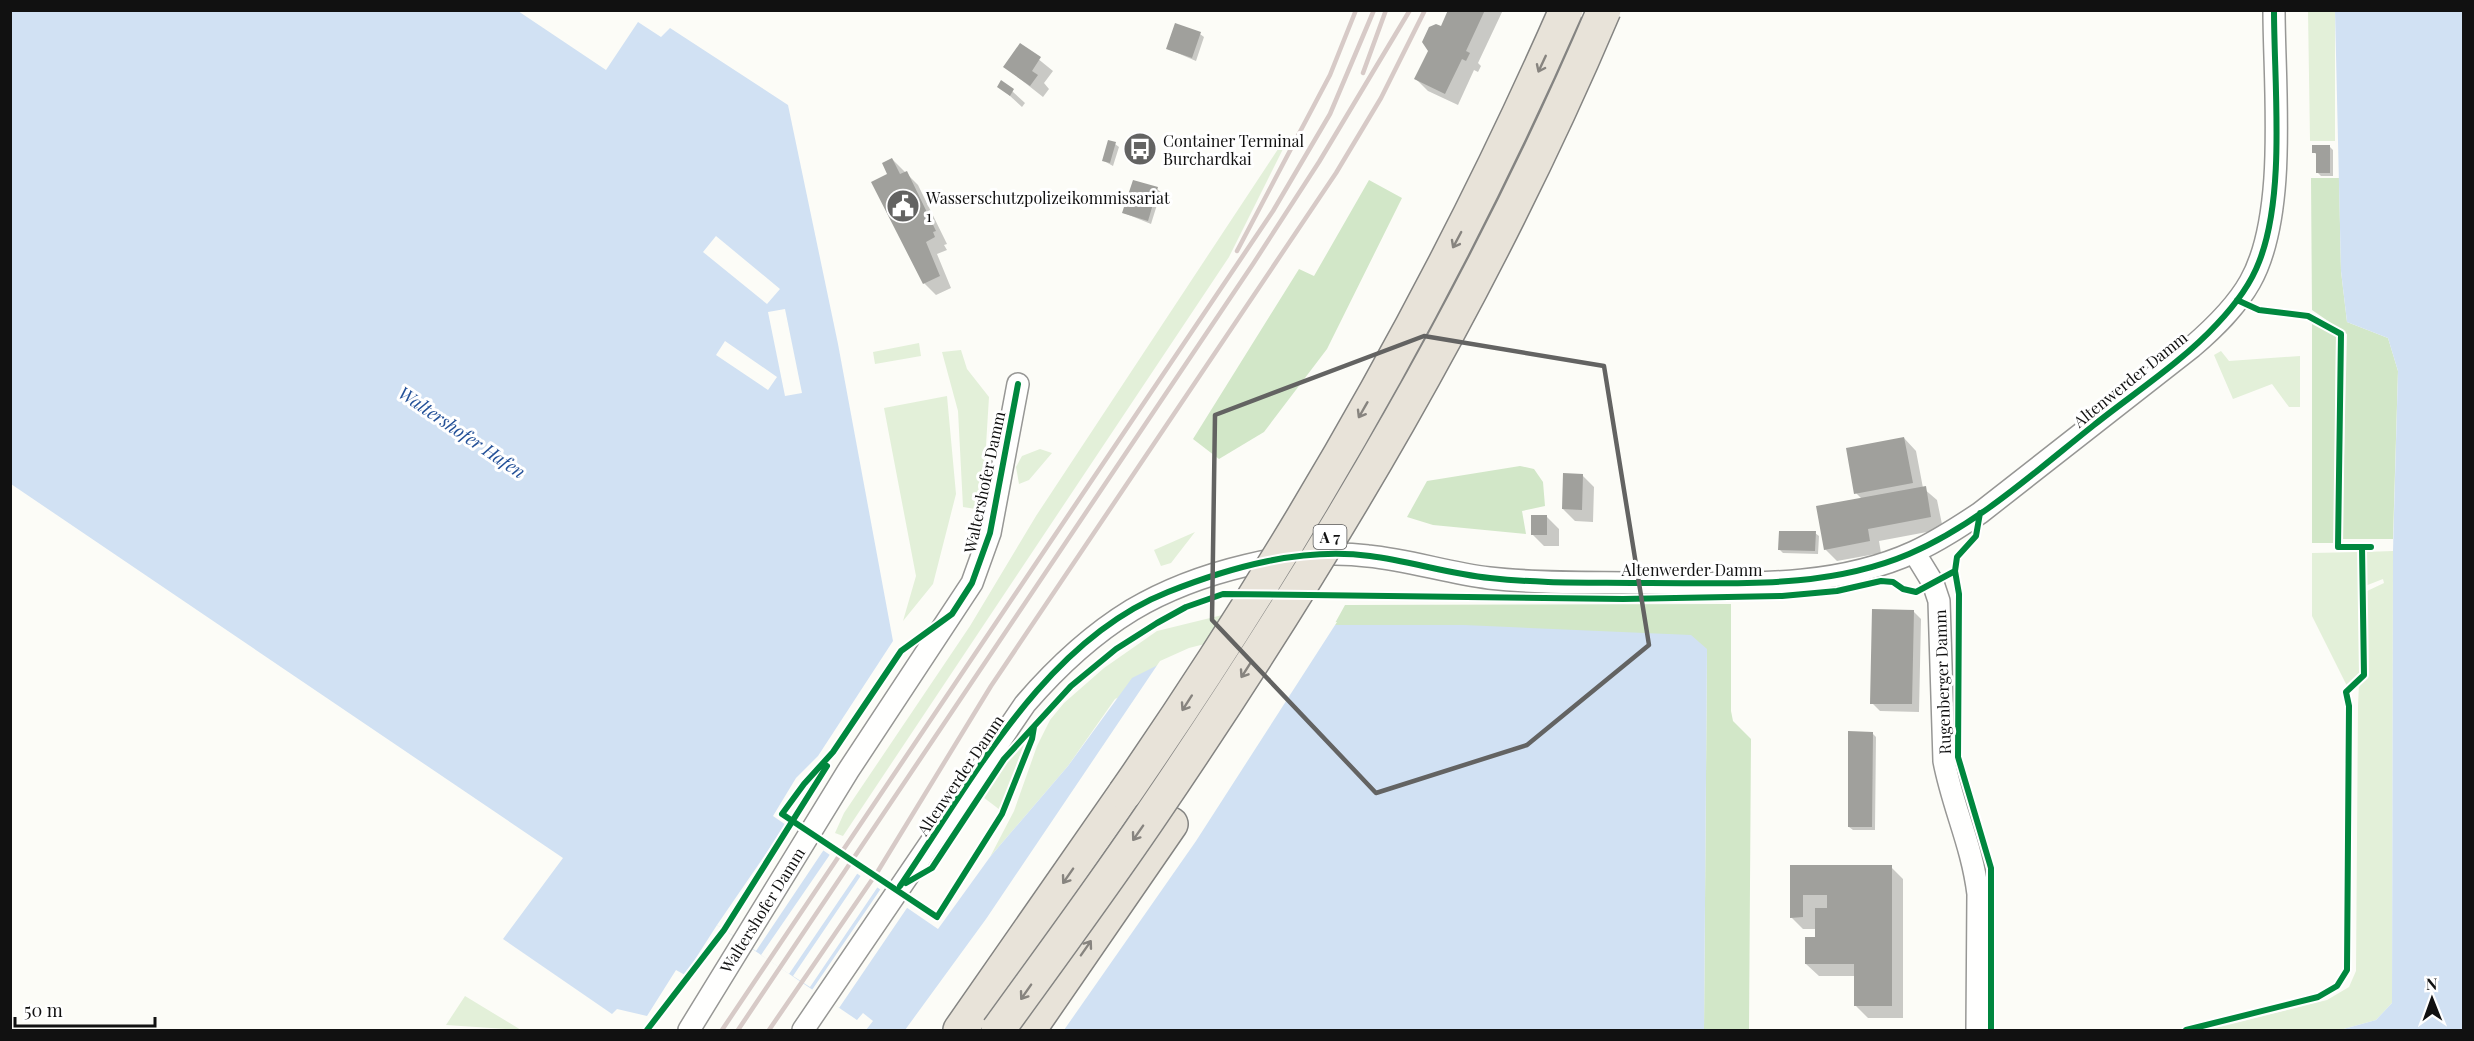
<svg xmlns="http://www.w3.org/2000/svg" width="2474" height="1041" font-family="'Playfair Display',serif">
  <rect width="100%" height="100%" fill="#fcfcf7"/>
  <!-- green -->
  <path fill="#e3f0d9" d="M2308,11H2335V141H2310Z
    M1280,146L1284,147L1229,257L843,836L835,833L844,813L970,626L1036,516Z
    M919,343L921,356L875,364L873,352Z
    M961,350L967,369L989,397L982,510L963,507L958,411L942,352Z
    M2221,351L2229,361L2300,356V407H2289L2272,384L2233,399L2214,355Z
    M947,396L956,494L933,584L903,621L916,576L884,408Z
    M1040,449L1052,453L1029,480L1019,484L1016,467L1022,456Z
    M1195,532L1171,563L1161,566L1154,550Z
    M2393,551L2392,1003L2376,1020L2340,1030H2208L2327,1000L2349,987L2356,971L2358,706L2359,683L2366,677L2365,592L2384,583L2383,579L2365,586V552Z
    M2359,552L2360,675L2347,686L2312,616V553Z
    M1287,605L1273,631L1115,699L1068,766L990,857L1014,811L1037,746L1050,720L1064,703L1104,668L1157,631L1255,607Z
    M1026,739L1000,810L983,797L1008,759Z
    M465,996L521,1030L446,1025Z"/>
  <!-- forest -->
  <path fill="#d2e7c8" d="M2311,178H2339L2341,271L2347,322L2388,338L2398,371L2393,539H2342L2347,334L2312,310Z
    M1369,180L1402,198L1327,349L1264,432L1219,459L1193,439L1299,269L1314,276Z
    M2312,323L2336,336L2334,543H2312Z
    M1520,466L1534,469L1543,482L1545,506L1522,511L1526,534L1433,525L1407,517L1427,481Z
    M1731,604V711L1733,721L1751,739L1749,1030H1704L1707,649L1334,625L1345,605Z"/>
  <!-- water -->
  <path fill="#d1e1f3" d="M10,11H518L606,70L638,22L661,37L670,28L788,105L838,344L893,641L818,756L796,778L773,816L938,929L990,857L1068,766L1132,678L1158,665L1234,638L1334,625H1464L1691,635L1707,649L1704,1030H866L873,1021L863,1013L857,1020L717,925L685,975L676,970L647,1016L617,1009L612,1014L503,939L563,858L11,484Z
    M2335,11H2463V1030H2340L2376,1020L2392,1003L2393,551L2398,371L2388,338L2347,322L2341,271Z"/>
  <!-- pier -->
  <path fill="#fcfcf7" d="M716,236L780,289L767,304L703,252Z
    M785,309L802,393L785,396L768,312Z
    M725,341L777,377L768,390L716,355Z
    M1337,622L1196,841L1064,1030H987L1273,628Z
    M1252,632L1142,800L981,1030H905L986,919L1160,661L1189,648Z
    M787,823L825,848L756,951L717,925Z
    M831,853L859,871L789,974L761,955Z
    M862,874L879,885L810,987L793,976Z
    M882,887L909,905L839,1008L812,990Z"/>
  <!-- shadow -->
  <path fill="#0003" d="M1450,10H1503L1478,63L1481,66L1478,72L1474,70L1458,105L1428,91L1416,79Z
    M1200,34L1204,37L1196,61L1168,49Z
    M1021,45L1053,71L1044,83L1049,89L1043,97L1005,67Z
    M1002,82L1025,103L1022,107L999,86Z
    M1115,144L1119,147L1113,166L1104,161Z
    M2330,147L2333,150V176H2321L2318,173V156L2314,152Z
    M892,159L918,185L947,244L944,245L947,250L937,254L951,288L936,295L924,283L889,175Z
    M1157,189L1161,192L1151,224L1124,213Z
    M1904,438L1916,451L1923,488L1937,500L1943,529L1879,541L1881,553L1837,561L1825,549L1862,499L1856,493Z
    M1582,475L1594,487L1593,522L1575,521L1563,509Z
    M1547,517L1559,529V546H1544L1532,534Z
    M1815,533L1819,536L1818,554L1783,553L1780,550Z
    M1913,611L1921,619L1919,712L1880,711L1872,703Z
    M1872,733L1876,737L1875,830H1853L1849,827Z
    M1791,867H1891L1903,879V1018H1868L1856,1006V976H1819L1806,964L1816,939V929H1803L1791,917Z"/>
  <!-- building -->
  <path fill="#a0a09c" d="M1448,10H1485L1466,51L1470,53L1466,61L1462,59L1445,94L1414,79L1428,51L1422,42L1429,27L1436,24L1441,26Z
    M1175,23L1201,32L1192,58L1166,49Z
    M1020,43L1041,57L1032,71L1038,75L1030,86L1003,67Z
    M1001,80L1014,89L1010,96L997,87Z
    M1108,140L1116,142L1110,163L1102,161Z
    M2312,145H2330V173H2316V153H2312Z
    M892,158L900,174L907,171L936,231L933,232L935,237L926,242L940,276L923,284L871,182L887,174L882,163Z
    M1133,180L1158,187L1148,221L1122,213Z
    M1904,437L1913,483L1854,494L1846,448Z
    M1563,473L1583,474L1582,510L1562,509Z
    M1926,486L1931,517L1868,529L1870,541L1824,550L1816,506Z
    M1531,515H1547V535H1531Z
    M1779,531H1816L1815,551L1778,550Z
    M1872,609L1914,610L1912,704H1870Z
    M1848,731L1873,732L1872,827H1848Z
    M1790,865H1892V1006H1854V964H1805V937H1815V908H1827V895H1803V917L1790,918Z"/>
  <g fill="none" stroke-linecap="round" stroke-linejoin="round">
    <defs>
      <path id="street" d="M1914,552L1933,583L1939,601L1944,761C1953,808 1972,845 1978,894L1977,1030
        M689,1030L848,771L972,583L990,533L1018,384
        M803,1030L1025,704C1056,668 1091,635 1132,610C1196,572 1294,547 1368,556C1409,560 1448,573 1489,578C1541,584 1595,582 1647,583C1737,583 1831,590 1914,552C1938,541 1959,527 1980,513L2192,347C2214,328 2236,307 2250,282C2288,215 2274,87 2274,10"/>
      <path id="highway" d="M960,1030L1125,793
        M1029,1030L1171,824"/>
    </defs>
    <!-- street casing -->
    <use href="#street" stroke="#979795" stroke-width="24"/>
    <!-- highway casing -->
    <use href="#highway" stroke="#848482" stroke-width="36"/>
    <!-- street -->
    <use href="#street" stroke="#fffffe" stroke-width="21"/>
    <!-- highway -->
    <use href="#highway" stroke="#e8e3d9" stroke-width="33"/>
    <!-- rail -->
    <path stroke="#d7cac7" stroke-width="4.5" d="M1363,73L1386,10
      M1237,251L1330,75L1356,10
      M722,1030L1273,211L1330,114L1374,10
      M738,1030L1253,264L1319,162L1410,10
      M769,1030L878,871L991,686L1336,173L1381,98L1425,10"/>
    <defs>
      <path id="highway-bridge" d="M1125,793C1295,547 1446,284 1566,10
        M998,1030C1050,958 1104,885 1154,811C1326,558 1484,293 1604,10"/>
    </defs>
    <!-- highway-bridge casing -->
    <use href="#highway-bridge" stroke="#848482" stroke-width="36" stroke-linecap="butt"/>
    <!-- highway-bridge -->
    <use href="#highway-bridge" stroke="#e8e3d9" stroke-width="33"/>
    <defs>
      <path id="cycleway" d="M2237,300L2259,310L2308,316L2341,334L2338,547H2371
        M1018,384L990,533L972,583L952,614L901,651L833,752L804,784L782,814L937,917L1002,814L1032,739L1034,727
        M1955,571L1959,594L1958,757L1991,868V1030
        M906,883L932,868L1004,759L1071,686L1116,649L1157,623L1186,607L1223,594L1623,599L1782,596L1837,591L1881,581L1893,582L1903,589L1916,592L1955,571L1957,557L1976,536L1980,513
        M900,886C972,781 1044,641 1168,592C1231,567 1302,547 1370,556C1410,561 1449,574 1490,578C1543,584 1597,582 1650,583C1737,583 1827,589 1909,554C1977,525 2036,471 2094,425C2134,393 2182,362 2217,324C2234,306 2250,286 2259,262C2286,194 2274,85 2274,10
        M647,1030L724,930L827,766
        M2186,1030L2318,997L2337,986L2347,970L2349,706L2346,692L2364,675L2362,547"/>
    </defs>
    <!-- cycleway casing -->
    <use href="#cycleway" stroke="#fff" stroke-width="10"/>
    <!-- cycleway -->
    <use href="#cycleway" stroke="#00873e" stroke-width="6"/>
  </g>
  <!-- one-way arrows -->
  <defs><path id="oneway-shaft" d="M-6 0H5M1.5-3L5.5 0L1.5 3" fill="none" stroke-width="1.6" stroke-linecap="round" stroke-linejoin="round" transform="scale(1.5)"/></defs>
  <g stroke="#87847f">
    <use href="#oneway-shaft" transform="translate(1542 64) rotate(115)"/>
    <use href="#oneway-shaft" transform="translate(1457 240) rotate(118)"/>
    <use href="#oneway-shaft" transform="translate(1363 410) rotate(120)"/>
    <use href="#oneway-shaft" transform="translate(1246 670) rotate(123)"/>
    <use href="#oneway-shaft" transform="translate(1187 703) rotate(123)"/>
    <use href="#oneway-shaft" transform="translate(1138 833) rotate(125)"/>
    <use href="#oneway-shaft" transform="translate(1068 876) rotate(125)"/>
    <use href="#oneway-shaft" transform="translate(1086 948) rotate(-55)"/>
    <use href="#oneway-shaft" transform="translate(1026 992) rotate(125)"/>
  </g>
  <!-- marked area -->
  <path fill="none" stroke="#636362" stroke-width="4.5" stroke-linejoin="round" d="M1424,336L1604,366L1649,645L1527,745L1376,793L1212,620L1215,415Z"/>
  <!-- icons -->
  <defs>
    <symbol id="bus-disc" viewBox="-11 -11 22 22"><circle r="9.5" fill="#636362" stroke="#fff"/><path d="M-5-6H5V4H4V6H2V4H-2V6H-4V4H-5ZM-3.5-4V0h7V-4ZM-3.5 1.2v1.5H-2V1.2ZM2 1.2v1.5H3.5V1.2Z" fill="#fff"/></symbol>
    <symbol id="civic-disc" viewBox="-11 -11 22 22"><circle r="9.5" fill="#636362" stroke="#fff"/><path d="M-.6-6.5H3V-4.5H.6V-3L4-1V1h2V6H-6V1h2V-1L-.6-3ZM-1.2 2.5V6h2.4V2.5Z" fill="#fff"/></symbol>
  </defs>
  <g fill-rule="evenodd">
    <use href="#bus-disc" x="1121" y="130" width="38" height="38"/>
    <use href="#civic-disc" x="884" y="187" width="38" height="38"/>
  </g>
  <g text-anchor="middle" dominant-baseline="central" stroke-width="6" stroke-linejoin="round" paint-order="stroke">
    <!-- shield labels -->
    <rect fill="#fff" stroke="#585858" stroke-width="1.5" x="1313.5" y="525" width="33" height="24" rx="4.5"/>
    <g font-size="15" font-weight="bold" fill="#111">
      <text x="1330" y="537">A 7</text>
    </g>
    <!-- poi labels -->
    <g font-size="16" fill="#111" stroke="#fff" text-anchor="start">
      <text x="1163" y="140">Container Terminal<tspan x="1163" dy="18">Burchardkai</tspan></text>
      <text x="926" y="197">Wasserschutzpolizeikommissariat<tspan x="926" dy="18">1</tspan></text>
    </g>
    <!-- street labels -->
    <g font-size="16" fill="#111" stroke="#fff">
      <text transform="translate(2130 379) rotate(-39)">Altenwerder Damm</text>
      <text transform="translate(984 482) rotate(-78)">Waltershofer Damm</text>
      <text x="1692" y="569">Altenwerder Damm</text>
      <text transform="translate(1942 682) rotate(-92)">Rugenberger Damm</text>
      <text transform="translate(960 775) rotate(-56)">Altenwerder Damm</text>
      <text transform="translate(762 910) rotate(-58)">Waltershofer Damm</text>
    </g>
    <!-- water labels -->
    <g font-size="18" font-style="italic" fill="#245198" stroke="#fff">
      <text transform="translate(462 432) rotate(34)">Waltershofer Hafen</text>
    </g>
  </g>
  <!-- border -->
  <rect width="2474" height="1041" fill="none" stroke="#111111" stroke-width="24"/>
  <!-- north arrow -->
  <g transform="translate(2432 999) rotate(359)" stroke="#ffffff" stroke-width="4.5" paint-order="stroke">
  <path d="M0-4.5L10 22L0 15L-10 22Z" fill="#111111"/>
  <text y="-9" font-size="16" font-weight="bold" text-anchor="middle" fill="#111111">N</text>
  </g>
  <!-- scale -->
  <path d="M15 1017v9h140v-9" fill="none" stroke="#111111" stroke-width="3"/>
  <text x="24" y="1017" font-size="18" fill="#111111" stroke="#ffffff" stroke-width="4.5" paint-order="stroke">50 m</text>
</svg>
